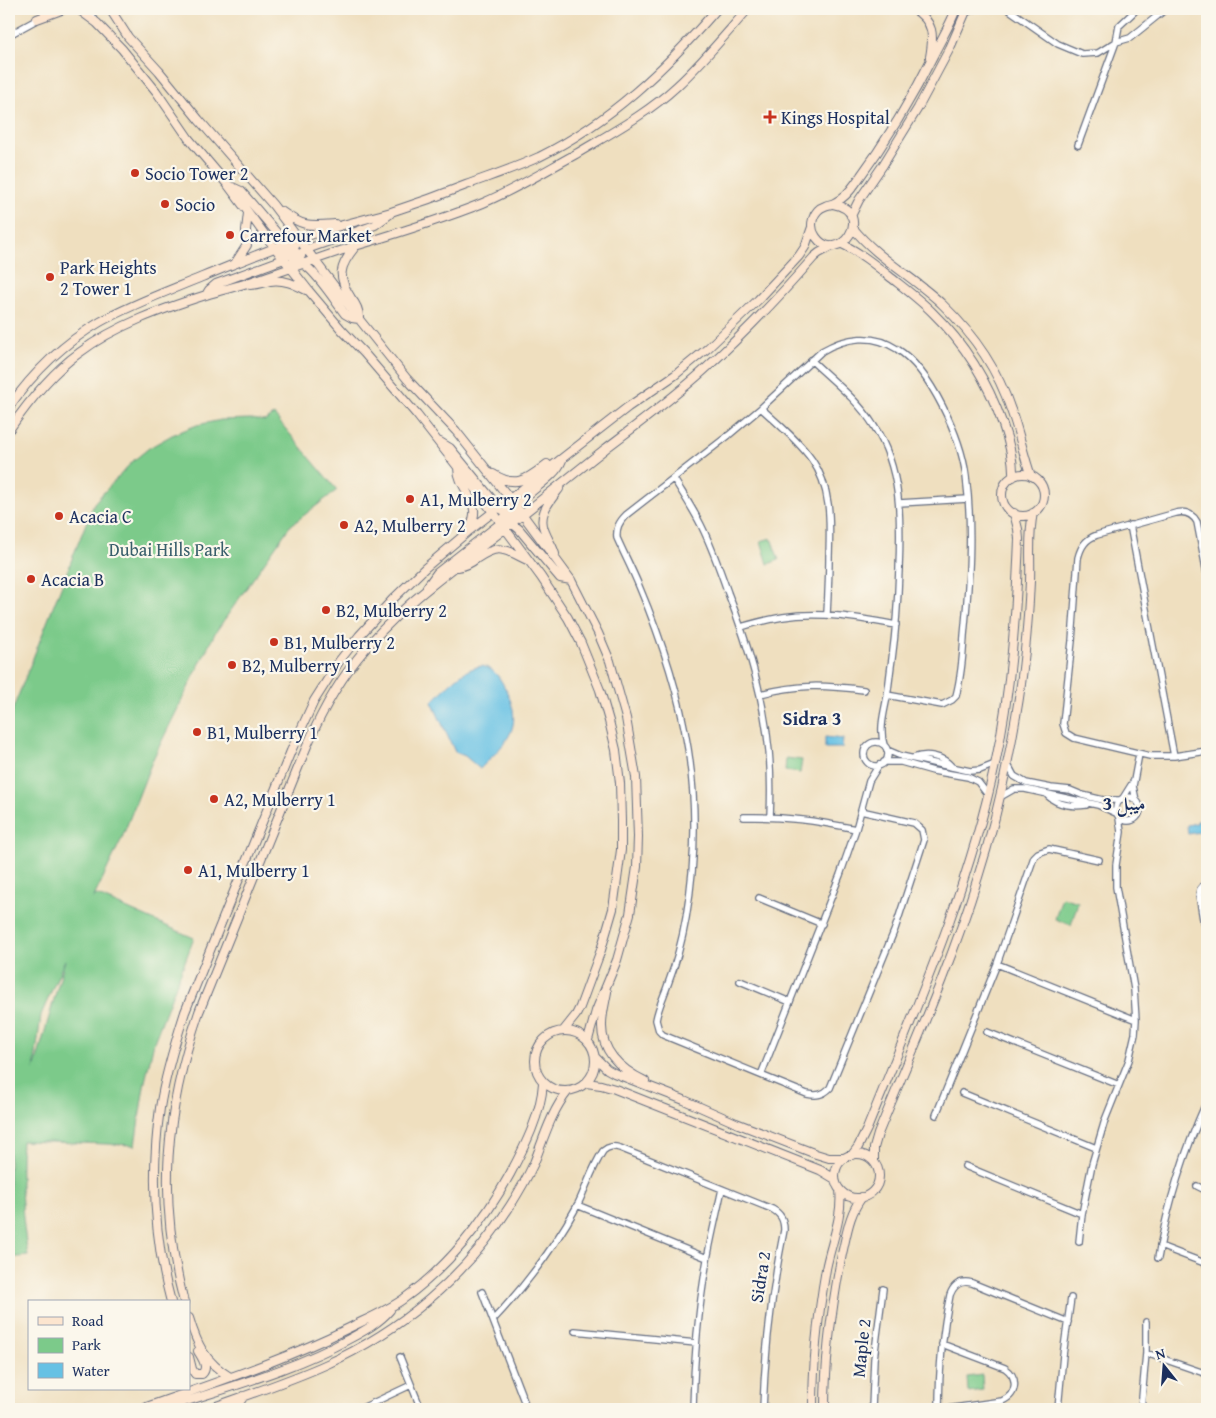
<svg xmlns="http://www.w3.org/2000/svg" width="1216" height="1418" font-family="'Gentium Book Plus',Amiri,serif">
  <rect width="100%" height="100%" fill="#fbf7ec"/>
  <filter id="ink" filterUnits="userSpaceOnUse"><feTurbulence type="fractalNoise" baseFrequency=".02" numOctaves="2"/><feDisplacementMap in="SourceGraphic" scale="10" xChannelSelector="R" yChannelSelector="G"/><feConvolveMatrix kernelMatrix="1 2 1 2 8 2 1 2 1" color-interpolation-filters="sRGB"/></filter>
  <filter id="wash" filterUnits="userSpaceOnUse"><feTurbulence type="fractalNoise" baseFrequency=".0096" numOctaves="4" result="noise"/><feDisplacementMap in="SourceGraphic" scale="20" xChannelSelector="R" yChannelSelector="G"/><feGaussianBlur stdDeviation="1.12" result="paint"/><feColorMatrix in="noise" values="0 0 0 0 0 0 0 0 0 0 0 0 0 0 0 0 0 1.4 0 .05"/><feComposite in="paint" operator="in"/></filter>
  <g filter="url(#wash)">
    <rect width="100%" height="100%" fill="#efdfbf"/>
    <!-- green -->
    <path fill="#7cca8a" stroke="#4c7c74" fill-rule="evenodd" d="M274,415L337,490L290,526L215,633L153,759L122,838L93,899L96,895L194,938L154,1042L144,1086L135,1145L22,1141C19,1180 22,1218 28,1256L9,1258V719L94,503L133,461L149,448L172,435L197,425L221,420L251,419L265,421ZM65,960L34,1070L41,1015Z
      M771,538L779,560L768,564L761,541Z
      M786,758L802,760L800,773L785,771Z
      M1062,897L1078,902L1071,925L1055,919Z
      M982,1375L983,1390L968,1392L967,1377Z"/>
    <!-- water -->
    <path fill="#66c1e4" stroke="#4078a1" d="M482,666C495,669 500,678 506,690C525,729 506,742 480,769L465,756L455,752L432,702C446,688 461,669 482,666Z
      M825,737L843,739L842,748H825Z
      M1204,820L1206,831L1188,834L1187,825L1197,823V821Z"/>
  </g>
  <g filter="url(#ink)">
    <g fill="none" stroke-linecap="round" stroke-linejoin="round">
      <defs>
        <path id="street" d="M88,9L95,20
          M1008,9L1058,44L1082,54L1098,53L1116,42L1130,38L1166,9
          M965,13L974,9
          M9,35L40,18
          M1078,145L1116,42L1119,26L1137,9
          M811,360C833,381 858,400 874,426C902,469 901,520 899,569C898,599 896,629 892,659C890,672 889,684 887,697C884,713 879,729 884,745
          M761,408C778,424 798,440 812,460C832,488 830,524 829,556C829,576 828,595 827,614
          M674,479C683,494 693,509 701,525C712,547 720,570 728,593C748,644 764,696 769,751C771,773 771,795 770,817
          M899,503L968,499
          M1130,525L1174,756
          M1207,574L1197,522C1192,513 1185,511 1176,513L1097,535C1086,539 1081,546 1078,558L1072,641L1063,724L1066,733L1074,738L1150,756H1174L1207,751
          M741,627C755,623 769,619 783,617C821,611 858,618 896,625
          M760,694C800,684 824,685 864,690
          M864 754a12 12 0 1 1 24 0a12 12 0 1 1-24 0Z
          M887,750L901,756L970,771L980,770L995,764
          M913,758C927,753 943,756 952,767
          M884,762H901L933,771L968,777L978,782L988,795
          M1007,763L1014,776L1026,783L1051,788L1070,790L1082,795L1103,800H1120
          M1048,796C1058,805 1073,807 1086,805
          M1116 809a12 12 0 1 1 24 0a12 12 0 1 1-24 0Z
          M1000,797L1014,789H1025L1098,805L1116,813
          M1123,798L1133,782
          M1136,800L1133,786L1139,754
          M861,811L914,823L922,830L924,840L895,929L830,1088C823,1095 817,1096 807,1094L663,1035L659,1031L656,1020C658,1008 664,996 668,984C676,963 682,941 686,918C707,798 686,697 639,586C632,569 624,554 617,538C616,528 619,522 626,515L729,435L761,408L822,351C846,337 873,333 897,349C931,370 961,438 966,476C973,529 969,583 964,636C963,655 961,677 956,696L952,700L942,705L887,695
          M744,817C784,816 817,821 856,829
          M1207,881L1200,889L1199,895L1207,944
          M759,898L822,924
          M997,964L1136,1020
          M740,981L790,1002
          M987,1032L1119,1085
          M761,1075L840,875L856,829L869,781L879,765
          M962,1093L1096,1148
          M936,1115L997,964L1034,857L1038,853L1049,849L1099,860
          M965,1166L1082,1214
          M1197,1186L1207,1191
          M577,1205L707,1258
          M1079,1242L1082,1214L1092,1164L1105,1120L1129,1060L1135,1034L1136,1020L1134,989L1116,887V865L1121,832L1119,818
          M1160,1246L1207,1264
          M1158,1258C1168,1202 1183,1154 1207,1101
          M482,1292L527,1409
          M493,1320C526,1285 554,1248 577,1206C586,1188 592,1168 603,1151C609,1146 613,1146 620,1148L772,1209C781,1214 784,1220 784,1230C772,1289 765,1348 763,1409
          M575,1331L696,1343
          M942,1344L1005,1368C1018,1377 1018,1394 1002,1401L947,1409
          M1146,1353L1207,1374
          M400,1357L421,1409
          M360,1409L411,1385
          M693,1409C694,1359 698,1310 707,1260C711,1237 717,1213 722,1189
          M872,1409L874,1359L883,1289
          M939,1409C939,1371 942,1333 950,1295C954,1284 961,1280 972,1283L1068,1322
          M1058,1409L1063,1355L1071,1298
          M1141,1409L1146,1353V1322"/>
        <path id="secondary" d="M78,9L97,23L122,49L156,91L189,139L228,185L268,239L309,291L341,329L364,353L417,415L493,512L541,577L568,618L581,643L600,690L609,721L616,750L620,783L621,821V850L613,909L601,950L580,1007L576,1015L564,1030
          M110,9L128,37L159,71L199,120L273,205L359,319L407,379L456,431L523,515L571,580L598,633L610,661L626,718L636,777L638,837L637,867L630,914L617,960L596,1011L588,1040
          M914,9C934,22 934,35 930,57
          M37,19L64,9
          M230,186L241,191L289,247L301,256
          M833,204C877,212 838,268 816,237C808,226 813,210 825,206C829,204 832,205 836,202C844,198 850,191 855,184C886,142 913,97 936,50C943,36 951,23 956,9
          M281,211C303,227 309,226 335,224
          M851,216L859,200L883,165L918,108L950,48L967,9
          M853,228C877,258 915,278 943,305C973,334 998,370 1011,410C1019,431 1023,454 1031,476
          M842,244C859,252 874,264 889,276C904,288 919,299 933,313C965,344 988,382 1003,425C1009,442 1014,459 1013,477
          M355,247C339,267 337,276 351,298C356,304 359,309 359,317
          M276,248C310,260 324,286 345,314L352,318L359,319
          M236,262L247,245L246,230L248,213
          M290,267L296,257L307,249L375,225L390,214
          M250,285C257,285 263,283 270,281C284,279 294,284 306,290
          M206,295L209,290L216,284L284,259L293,251L298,239
          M9,407C33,373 64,343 100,322C132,304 168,291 202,277C237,263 272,248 307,236C335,226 363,220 391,212C416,204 441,195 466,185C490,176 515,168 539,157C610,122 666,68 717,9
          M9,430C29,401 51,373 79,353C116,325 162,309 206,295C218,291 231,288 244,284C281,272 318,258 355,246C398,233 441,220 483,203C516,189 545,171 576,154C611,133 647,114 677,86C703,62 725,35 748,9
          M440,442L450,448L499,508L510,514L523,515
          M458,468C458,484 472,494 474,510C475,516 472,523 470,530
          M493,474C517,489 527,479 547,464
          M1002 495a21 21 0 1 1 42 0a21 21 0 1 1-42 0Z
          M513,510C525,492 555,479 562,460
          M509,521L519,529L560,578L571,580
          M555,554C553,546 548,540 545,532C537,515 549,502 559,489
          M458,567C466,566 471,563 476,559C499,543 504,549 527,560
          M427,587L437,573L501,523L507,513L510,499
          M607,992C605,1003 602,1014 602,1024C601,1053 622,1070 645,1081
          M535 1061a30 30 0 1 1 60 0a30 30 0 1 1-60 0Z
          M596,1058L607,1069L614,1073L684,1100L736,1123L816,1154L829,1158H844
          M586,1083L601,1085L615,1089L820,1170L835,1179
          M835 1176a22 22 0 1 1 44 0a22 22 0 1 1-44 0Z
          M852,1155L858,1147L867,1129C915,1010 968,891 995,765C1011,691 1016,615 1019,539L1018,529L1014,513
          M874,1162V1148L878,1134C913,1049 951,965 978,877C995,824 1007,770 1016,716C1024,671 1028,626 1030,581C1031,558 1028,535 1033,513
          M171,1302C154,1239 151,1172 160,1108C165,1075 175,1043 185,1012L291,751L314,701L340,660L359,636L394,598L425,568L470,530L628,407L675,375L708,348L758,300L799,256L805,247L812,227
          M184,1302C157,1199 165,1111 199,1012L302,758C316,723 333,689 357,659C402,601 466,561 522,515C550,493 577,471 605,449C638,424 672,399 703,371C742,336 779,297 814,257L819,253L832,246
          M189,1318C197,1345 205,1362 230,1377
          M189,1357L192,1369L195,1374H202C209,1367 202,1358 198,1351
          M141,1409C211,1384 282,1361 349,1328C367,1319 386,1311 402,1300C447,1268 484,1222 510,1174C525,1146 541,1115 543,1083
          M163,1409C225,1388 293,1370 349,1339C364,1331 379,1323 390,1310
          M208,1409C247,1395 287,1382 325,1365C401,1331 466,1276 510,1206C519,1192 527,1178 534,1163C544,1138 551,1112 568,1091
          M235,1409L244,1396
          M813,1409C813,1362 818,1315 826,1269C831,1243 843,1217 840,1190
          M825,1409C825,1357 832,1305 842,1254C847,1233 849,1214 862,1197"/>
      </defs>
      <!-- street casing -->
      <use href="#street" stroke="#656d80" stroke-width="8"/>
      <!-- secondary casing -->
      <use href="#secondary" stroke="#656d80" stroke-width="10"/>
      <!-- street -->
      <use href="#street" stroke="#fff" stroke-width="5.5"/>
      <!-- secondary -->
      <use href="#secondary" stroke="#fce5cf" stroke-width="8"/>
    </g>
  </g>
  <!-- markers -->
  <g fill="#c8321e" stroke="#fbf7ec" stroke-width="2">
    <path d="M767.5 109.5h5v5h5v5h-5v5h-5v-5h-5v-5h5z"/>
    <circle cx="135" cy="173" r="5"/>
    <circle cx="165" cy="204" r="5"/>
    <circle cx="230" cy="235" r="5"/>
    <circle cx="50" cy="277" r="5"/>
    <circle cx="410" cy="499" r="5"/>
    <circle cx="59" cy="516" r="5"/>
    <circle cx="344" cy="525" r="5"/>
    <circle cx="31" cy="579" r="5"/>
    <circle cx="326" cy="610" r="5"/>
    <circle cx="274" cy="642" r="5"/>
    <circle cx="232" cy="665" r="5"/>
    <circle cx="197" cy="732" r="5"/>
    <circle cx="214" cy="799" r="5"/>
    <circle cx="188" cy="870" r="5"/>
  </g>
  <g text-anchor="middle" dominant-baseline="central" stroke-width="4.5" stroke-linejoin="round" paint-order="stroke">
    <!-- poi labels -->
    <g font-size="18" fill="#1b2f5e" stroke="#fbf7ec" text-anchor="start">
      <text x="781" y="117">Kings Hospital</text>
      <text x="145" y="173">Socio Tower 2</text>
      <text x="175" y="204">Socio</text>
      <text x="240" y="235">Carrefour Market</text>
      <text x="60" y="267">Park Heights<tspan x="60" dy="21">2 Tower 1</tspan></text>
      <text x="420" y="499">A1, Mulberry 2</text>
      <text x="69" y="516">Acacia C</text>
      <text x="354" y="525">A2, Mulberry 2</text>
      <text x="41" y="579">Acacia B</text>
      <text x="336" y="610">B2, Mulberry 2</text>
      <text x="284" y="642">B1, Mulberry 2</text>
      <text x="242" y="665">B2, Mulberry 1</text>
      <text x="207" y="732">B1, Mulberry 1</text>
      <text x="224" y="799">A2, Mulberry 1</text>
      <text x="198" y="870">A1, Mulberry 1</text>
    </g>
    <!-- park labels -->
    <g font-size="18" fill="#385e6b" stroke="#fbf7ec">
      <text x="169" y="549">Dubai Hills Park</text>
    </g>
    <!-- street labels -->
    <g font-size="18" fill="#1b2f5e" stroke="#fbf7ec">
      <text transform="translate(760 1277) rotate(-81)">Sidra 2</text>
      <text transform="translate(861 1348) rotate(-84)">Maple 2</text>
    </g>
    <!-- neighbourhood labels -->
    <g font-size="19" font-weight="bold" fill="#1b2f5e" stroke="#fbf7ec">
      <text x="812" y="718">Sidra 3</text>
      <text x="1124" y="803">ميبل 3</text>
    </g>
  </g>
  <!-- margin -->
  <rect width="1216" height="1418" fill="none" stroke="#fbf7ec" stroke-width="30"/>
  <!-- legend -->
  <rect x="28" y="1300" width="162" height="90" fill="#fbf7ec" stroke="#a1a7b3"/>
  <rect x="38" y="1317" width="25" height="8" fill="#fce5cf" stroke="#a1a7b3"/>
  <text x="72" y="1326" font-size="15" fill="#1b2f5e">Road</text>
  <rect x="38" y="1338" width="25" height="15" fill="#7cca8a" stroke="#a1a7b3"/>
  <text x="72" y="1350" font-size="15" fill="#1b2f5e">Park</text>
  <rect x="38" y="1363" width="25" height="15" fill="#66c1e4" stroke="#a1a7b3"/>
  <text x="72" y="1376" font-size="15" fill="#1b2f5e">Water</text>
  <!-- north arrow -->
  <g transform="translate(1164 1366) rotate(343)" stroke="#fbf7ec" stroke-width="4" paint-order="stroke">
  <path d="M0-4L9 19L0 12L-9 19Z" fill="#1b2f5e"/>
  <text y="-8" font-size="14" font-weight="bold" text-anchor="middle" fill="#1b2f5e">N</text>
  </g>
</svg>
